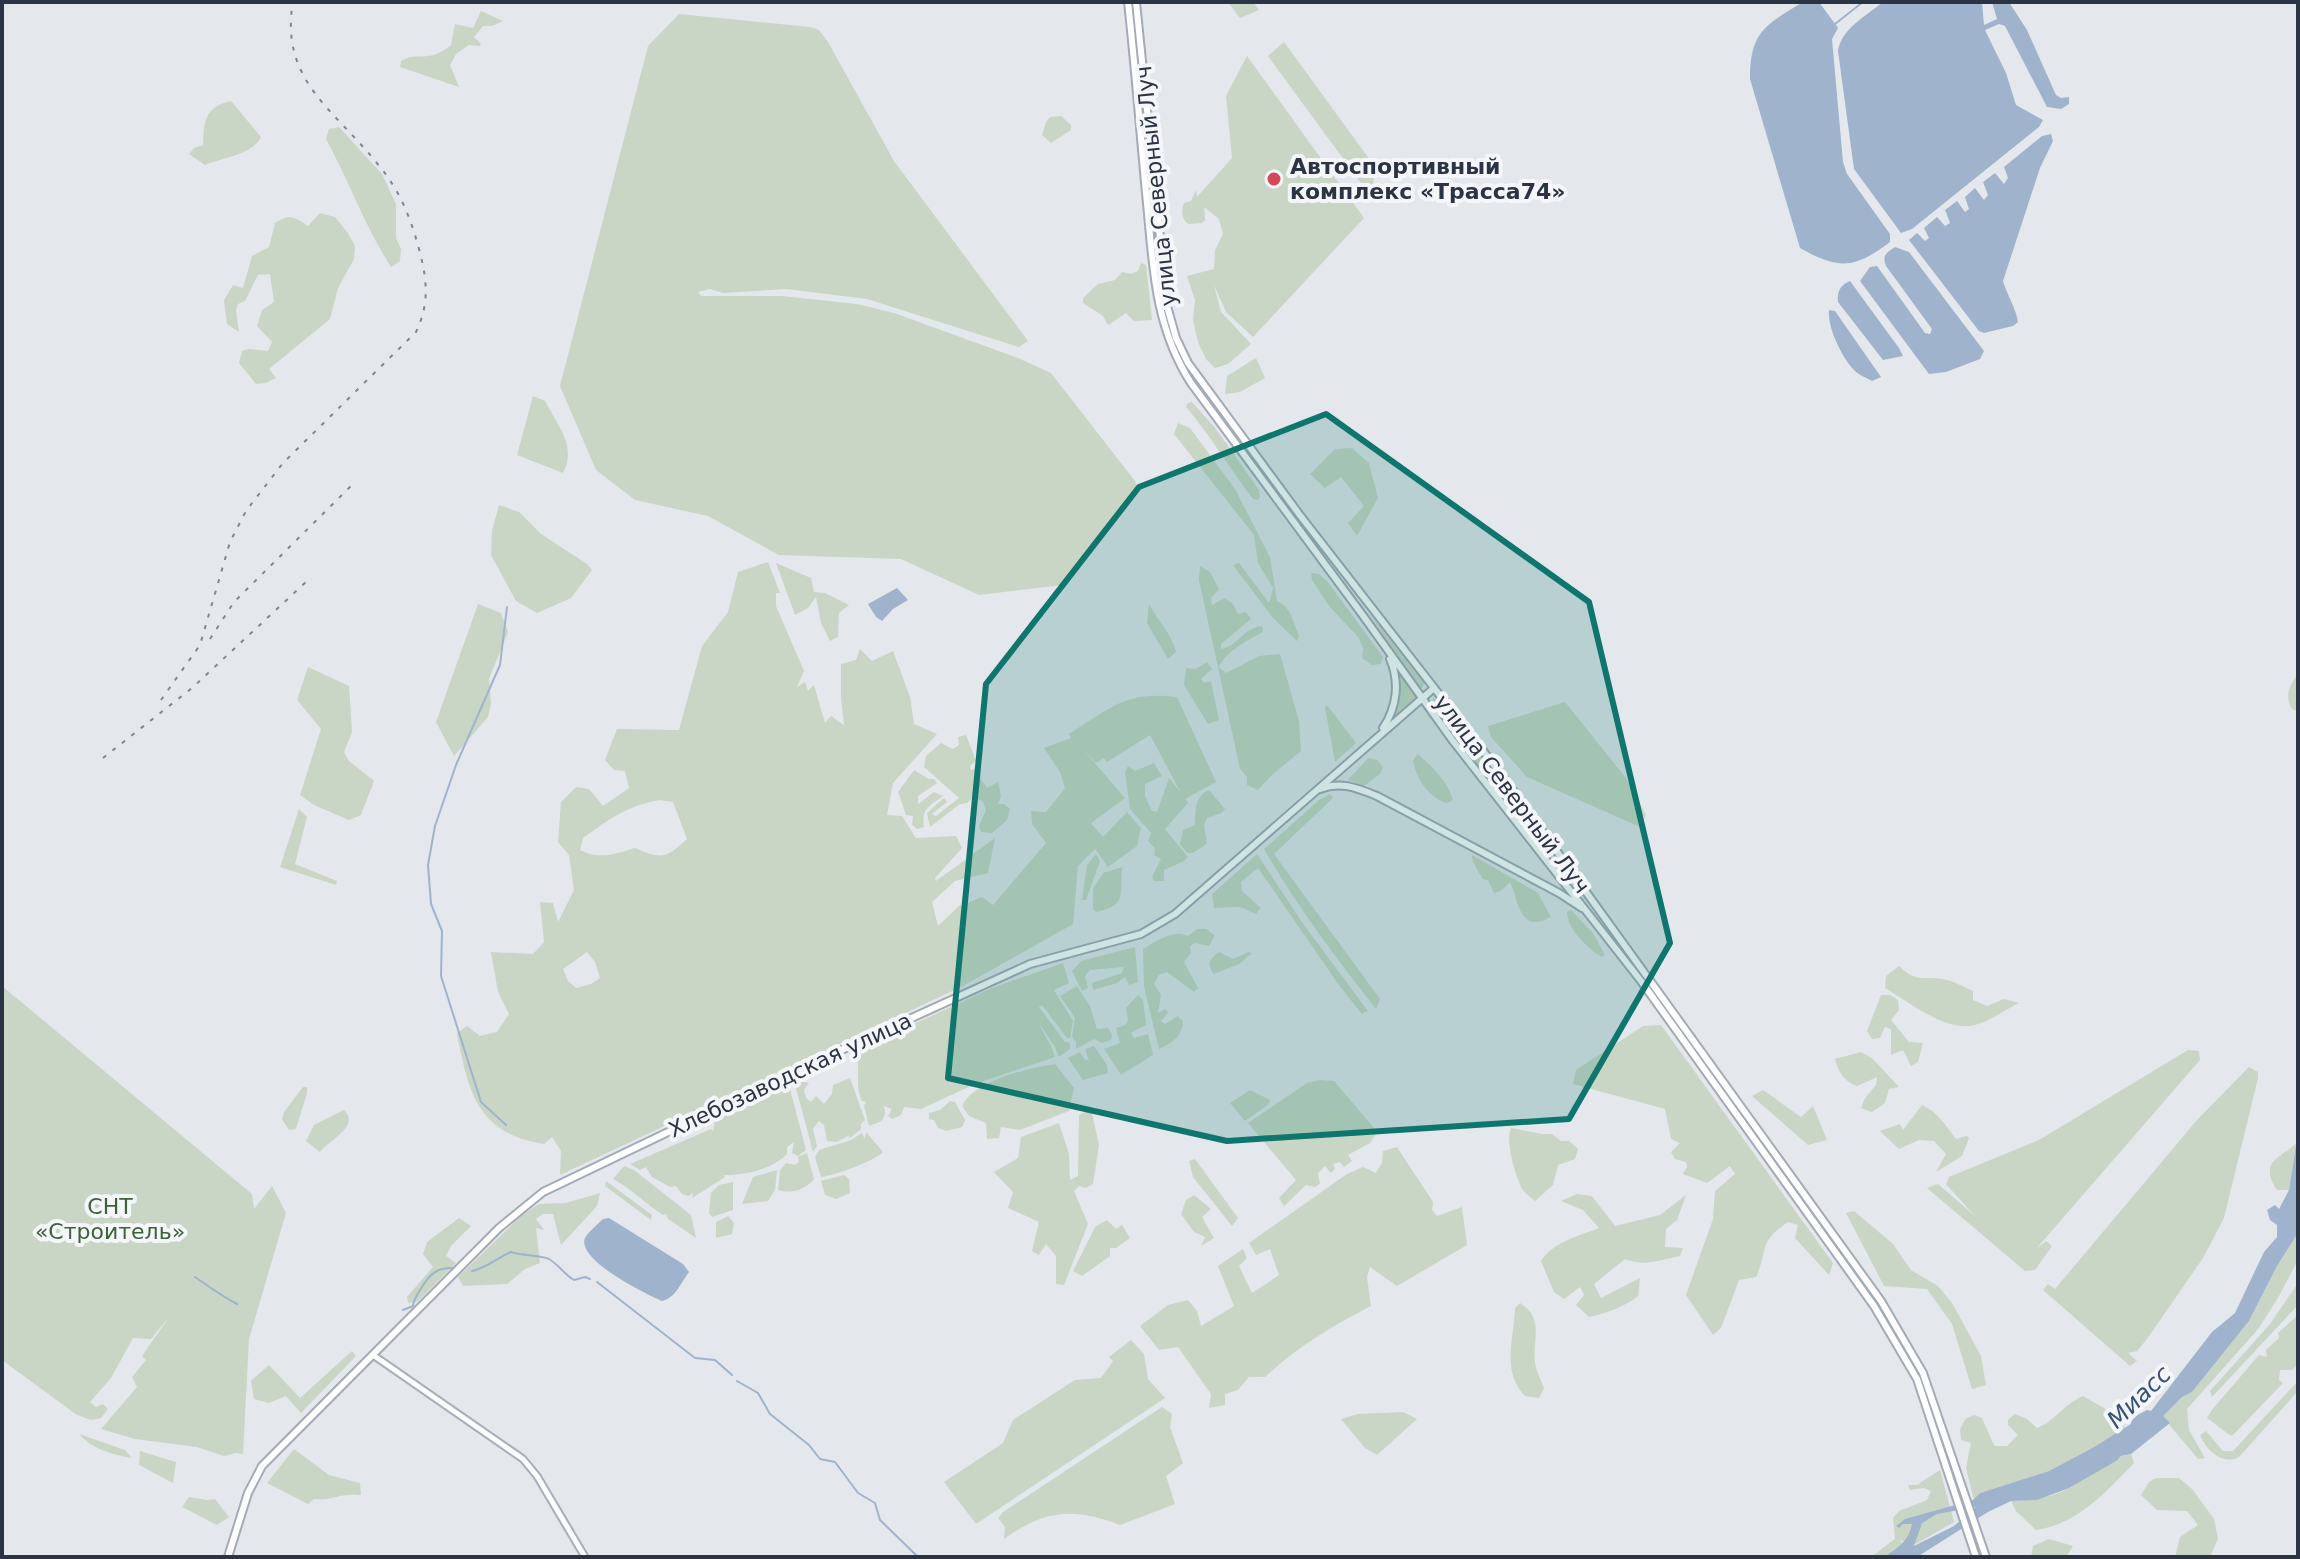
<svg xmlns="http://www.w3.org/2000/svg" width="2300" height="1559" font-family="'DejaVu Sans',sans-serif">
  <rect width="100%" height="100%" fill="#e4e7ec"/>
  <!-- green -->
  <path fill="#c9d6c5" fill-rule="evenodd" d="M1228,2H1253L1259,10L1240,18Z
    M481,11L503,21L492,26H483L474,37L481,44L480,46L469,45L456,54L450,65L459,87L400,67L401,61C420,50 427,65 451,45L455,24L473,28Z
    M679,14L810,27L819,30L828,42L894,161L1028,341L1019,347L867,299L786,289L723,293L710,289L698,292L701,296H782L857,304L894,313L1018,358L1051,373L1135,481L1137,487L1127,505L1063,585L979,595L901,559L779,555L708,516L635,500L596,470L560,386L648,46Z
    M1284,42L1373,164L1374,201L1268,56Z
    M1247,56L1364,218L1253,337L1226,312L1214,285L1221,312L1251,344L1228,364L1215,368L1206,359L1198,342L1193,320L1195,300L1187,276L1214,269L1215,250L1223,234L1219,219L1204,207L1205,220L1202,223L1188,224C1181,217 1181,211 1184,203L1191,201L1196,190L1197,197L1232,158L1226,96Z
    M231,101L261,137C252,155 222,158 205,165L189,154L194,148L203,145C204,120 205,107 231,101Z
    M1061,116L1071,125V130L1051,143L1042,135L1046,122L1050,117Z
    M339,127L382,174L396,204V238L401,249L400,261L391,267C365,227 349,181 326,139L329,129Z
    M320,213L335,217L348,233L355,246L354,259L338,288L330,319L269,369L276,378L266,383L256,384L239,363L242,351L248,349L268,351L272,342L257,326L262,310L274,302L270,274L258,275L245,301L238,304L236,310L239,332L227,324L224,300L233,285L243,288L252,256L269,247L275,223C289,213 296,217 308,226Z
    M1141,263L1146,265L1152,320L1134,321L1126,313L1108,325L1103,316L1083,303V298L1098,284L1115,280L1122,272L1131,274L1138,271Z
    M1256,358L1265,378L1240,392L1225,394L1227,376Z
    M533,396L545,401C558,426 577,446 563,473L517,455Z
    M1192,402L1216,429L1259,490L1260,497L1258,500L1253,499C1230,469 1211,436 1186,407L1188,403Z
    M1178,423L1190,428L1235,489L1270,557L1277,601L1285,606L1290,613L1299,636L1297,641L1273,618L1233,565L1239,563L1269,603L1273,588L1258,563L1254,535L1174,434Z
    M1352,448L1369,463L1378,498L1357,536L1348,523L1364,506L1341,477L1325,488L1310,474L1335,449Z
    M499,505L519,512L541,534L587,564L592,570L571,598L537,613L516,601L491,555L492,531Z
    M768,562L780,593H776V606L804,671L797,687L805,682L808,691L814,685L825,723L831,716L844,725L841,698V664L856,660L860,649L872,661L893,651L910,697L914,724L937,734L893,783L887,815L902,816L916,838L956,836L962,848L935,878L936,881L995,838L988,873L955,881L932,902L938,926L959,906L982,897L993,905L1046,843L1032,824L1031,811L1046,812L1065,788L1060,772L1044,748L1071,738L1069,734C1111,708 1125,691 1177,697L1216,782L1185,799L1188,803L1165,829L1188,857L1184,861L1164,870V881H1154L1152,877L1161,859L1154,855L1155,848L1148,841L1151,833L1130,809L1125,772L1128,766L1135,771L1154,763L1162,776L1145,784V796L1152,811L1157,812L1169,778L1181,793L1150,735L1107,762L1104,758L1096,763L1082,748L1125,798L1091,823L1103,837L1127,812L1141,828L1137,846L1108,867L1095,849L1078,866L1073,924L963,986L560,1175L561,1151L552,1137L544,1144C477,1134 468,1091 457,1033L467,1026L480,1036L497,1032L509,1014L498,992L491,952L533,954L544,942L540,902L553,903L558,922L574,890L569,855L558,842L561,802L576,787L589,789L603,806L629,788L625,771L614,770L605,760L617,729L679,730L702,646L728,612L738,572ZM659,800L673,802L687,839C666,858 662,860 635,848C615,854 600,860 580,850L583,838C611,818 625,807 659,800ZM587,952L595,962L600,978L591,984L576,988L568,981L563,969Z
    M776,563L811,578L814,592L825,593L849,605L839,613L838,637L830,641L821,623L816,597L808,608L795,615Z
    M1200,566L1210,572L1219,589L1211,598L1212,605L1225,598L1233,604L1238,614L1246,612L1251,619L1221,644V649C1238,646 1243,628 1262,626L1263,632C1248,640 1226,651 1219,667L1226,673L1259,656L1280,654L1299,721L1301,751L1273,774L1258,790L1247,785V777L1240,769L1199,580Z
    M1311,573L1319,574L1327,581L1383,657L1381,664L1372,665L1362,658L1363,649L1359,638L1329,606L1312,580Z
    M478,604L501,613L508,632L489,679L491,704L488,717L454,756L436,722Z
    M1149,604C1158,621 1172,634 1176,652L1168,659L1147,623Z
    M1368,612L1425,683L1422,688H1419Z
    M1207,662L1212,669L1201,679L1204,683L1211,681L1219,720L1208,724L1184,685L1186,668L1195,669Z
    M1395,665L1417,697L1392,718L1399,691Z
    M308,667L349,686L352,732L344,752L349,761L374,781L361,815L349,820L314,805L300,795L321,729L297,700Z
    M2298,674V711L2292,709C2284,695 2290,685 2298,674Z
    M1434,698L1449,713L1494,769L1527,819L1525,824L1519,822L1440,720L1431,703Z
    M1565,702L1626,778L1646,815L1640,827L1527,777L1491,737L1488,726Z
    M1327,705L1356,743L1335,762L1325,708Z
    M966,735L976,761L970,766L971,770L980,768V778L987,788L998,782L1001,796L998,804H1004L1010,809L1007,820L992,833L981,832L979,826L986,810L983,802L974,797L967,803L960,804L930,827L927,813L944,798L947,802L932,814L936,816L959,798L924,767L926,756L941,743L953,749L959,745L958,737Z
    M1418,754C1432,767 1448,781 1453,800L1447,803C1429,798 1416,779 1413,760Z
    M1368,758L1377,760L1383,767L1380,774L1364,786L1348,780Z
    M914,770L929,779H934L937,783L918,796V804L934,792L943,796C929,806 921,809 924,827L917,829L912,825L913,816L906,815L898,792Z
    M1209,790L1225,809L1222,813L1207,818L1204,825L1207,844L1193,853H1187L1180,844L1183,830L1195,825C1196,809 1194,797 1209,790Z
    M1330,794L1333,798L1274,854L1380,999L1376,1009C1336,958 1296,905 1264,849L1319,800Z
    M299,809L307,817L295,864L337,881L336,885L280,867Z
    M1096,854L1100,861L1086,900H1082L1087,865Z
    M1257,854L1304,925L1368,1011L1362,1014L1341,988L1258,868L1241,882L1242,891L1261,908L1256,914L1240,907L1214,908L1212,894Z
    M1472,855L1538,893L1551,917C1519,935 1519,901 1510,882L1501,891L1494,893L1488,880L1483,879C1479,873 1471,861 1472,855Z
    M1122,867C1120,894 1127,906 1096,912L1093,909V889L1103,873Z
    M1571,910L1593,933L1605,955L1602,957C1587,949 1567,928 1567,912Z
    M1197,929H1206L1215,935L1209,946L1195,943L1190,946L1191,953L1184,962L1198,988L1194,992L1167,972L1159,975L1154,984L1161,995L1158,1013L1165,1009L1168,1013L1161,1021L1165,1024L1178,1016L1183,1021C1182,1037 1172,1043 1159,1049L1144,987L1143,949C1157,941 1172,929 1188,936Z
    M1135,947L1138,982L1129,985L1125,977L1117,983L1093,990L1092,983L1122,973L1124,967L1090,970L1085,976L1088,988L1082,991L1072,971L1081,961Z
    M1219,952L1233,959L1248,952L1252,953L1239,964L1214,974C1206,965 1210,958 1219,952Z
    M1063,963L1069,983L1054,990L1073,1021L1070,1038H1067L1042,1005L1039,1007L1065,1042L1070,1043V1049L1059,1057L1055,1047L1038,1022L1052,1048L1055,1057L975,1084L921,1109L904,1107L901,1115L892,1119L888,1116L892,1109L884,1106L885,1114L882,1121L869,1126L864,1106L866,1102L862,1101C854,1085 861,1070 856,1054L875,1045L877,1041L992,988Z
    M1899,966C1916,983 1922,976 1942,979C1952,980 1964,987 1973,991V1000L1987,1006L2004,999L2019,1003C2005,1010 1990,1021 1975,1025C1947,1033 1909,1002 1885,988L1886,976Z
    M2,986L252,1194L254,1209L272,1186L286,1213L249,1339L243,1454L236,1453L224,1456L197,1447L135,1439L101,1429L137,1387L132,1377L146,1360L142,1356L169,1317L151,1339L133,1338L111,1378L90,1402L96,1407L103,1404L108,1409L101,1418L91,1420L77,1415L2,1360Z
    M1077,986L1090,1006L1097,1029L1108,1028L1112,1034L1111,1040L1102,1043L1094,1039L1076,1049V1042L1072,1037L1075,1018L1060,996Z
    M1138,995L1143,1000L1146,1025L1131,1033L1134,1038L1148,1034L1153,1055L1121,1075L1104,1049L1120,1043L1116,1028L1125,1025L1128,1021L1126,1008Z
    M1881,995H1890L1898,1000L1899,1010L1891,1020L1909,1042L1923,1043L1918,1062L1911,1066L1903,1050L1891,1055V1029L1885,1027L1880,1038L1872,1039L1867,1031Z
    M1661,1025L1833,1263L1829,1275L1795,1238L1798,1225L1788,1222C1757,1243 1769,1249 1756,1277L1739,1280L1721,1328L1713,1335L1686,1295L1713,1219L1715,1191L1735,1174L1730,1166L1707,1183L1683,1174L1687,1167L1686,1162L1675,1159L1671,1152L1680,1143L1671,1139L1665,1109L1573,1084L1576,1070L1643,1026Z
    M1094,1046L1107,1065L1108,1073L1083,1080L1068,1058L1080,1052L1085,1060H1089L1085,1049Z
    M2188,1050L2199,1051L2200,1060L2036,1249L2046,1241L2052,1246L2035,1270L2025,1271L1927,1188L1938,1184L1974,1215L1946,1184L1949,1177L2039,1140Z
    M1861,1052L1873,1059L1899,1087L1889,1089L1885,1103L1872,1112L1861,1108L1865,1098L1876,1085L1877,1077L1857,1086C1845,1082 1838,1072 1835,1059Z
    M1055,1064L1074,1088L1069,1111L1020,1130L1001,1127L999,1138L987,1139L986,1123L969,1116L962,1106C974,1081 1028,1068 1055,1064Z
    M2249,1067L2258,1072V1078L2224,1218L2203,1258L2147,1339L2137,1351L2128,1353L2137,1361L2130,1366L2043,1290L2048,1284L2055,1289L2197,1120Z
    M850,1078L865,1120L861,1124V1129L850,1138L848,1136L837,1142L827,1141L824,1125L819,1121L813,1129L817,1146L813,1152L796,1088L797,1080L809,1083L804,1090L806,1098L811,1102L816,1096L824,1104L832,1094L833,1085Z
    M1319,1080L1334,1081L1374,1128L1376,1134L1370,1143L1348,1155L1352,1161L1344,1167L1340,1162L1333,1164L1335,1169L1331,1173L1325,1166L1318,1173L1320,1184L1315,1187L1306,1185L1284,1206L1279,1198L1296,1180L1248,1123L1307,1083Z
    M781,1085L790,1089L806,1150L798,1156L792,1153L794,1142L787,1147V1154C772,1169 745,1176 724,1175L725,1177L692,1198L693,1193L688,1196L682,1194L676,1186L670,1187L652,1177L646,1167L640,1170L630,1164L711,1129L713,1131L715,1120L708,1123L705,1120Z
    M303,1087H307V1093L296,1129L289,1130L282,1119L284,1112Z
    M1250,1090L1270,1100L1269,1104L1245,1121L1230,1103Z
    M1763,1090L1801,1117L1813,1106L1827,1140L1808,1145L1752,1096Z
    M950,1101L955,1102L965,1120L962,1127L946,1131L938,1128L934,1120L929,1119V1113L940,1110Z
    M1922,1105C1937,1111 1946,1126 1956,1139L1967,1136L1969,1138L1962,1156L1936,1172L1946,1154L1934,1141L1919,1140L1899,1149L1880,1131L1900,1124L1903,1130Z
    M1091,1109L1099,1145L1093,1184L1086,1188L1079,1186L1074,1191L1088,1224L1064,1285L1056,1284V1256L1046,1244L1039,1255L1032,1251L1039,1222L1008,1208L1013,1192L994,1172L1018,1158L1021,1137L1059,1123L1069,1154L1070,1180L1078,1176L1079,1115Z
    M344,1110C361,1126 329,1140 320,1152L306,1141L314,1125Z
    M1511,1128L1542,1134H1552L1561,1141H1569L1578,1149L1575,1159L1558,1165L1553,1185L1535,1201C1530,1197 1524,1193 1521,1187C1515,1173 1505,1142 1511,1128Z
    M866,1132L883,1152C875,1161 833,1176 821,1177L815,1157L819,1150L851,1140L862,1133L865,1139Z
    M2296,1143L2289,1190H2277C2257,1160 2283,1158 2296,1143Z
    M1397,1147L1433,1202L1432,1210L1437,1216L1462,1207L1467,1245L1397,1286L1370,1267L1367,1277L1371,1306C1332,1326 1297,1347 1265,1377H1249L1238,1390L1225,1394V1405L1209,1408L1211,1394L1178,1347L1159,1350L1140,1326L1168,1305L1188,1300L1197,1311L1201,1326L1234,1306L1218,1266L1243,1249L1247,1258L1239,1266L1252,1293L1279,1275L1270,1249L1256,1255L1249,1243L1347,1174L1363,1167L1376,1173L1382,1163L1383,1151Z
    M807,1153L814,1179C805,1190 792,1194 778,1190L780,1170L786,1163L795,1165L799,1162L798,1157Z
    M1195,1159L1238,1218L1232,1226L1193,1177L1189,1161Z
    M624,1166L634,1170L691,1215L696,1238L668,1219L666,1214L663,1215C646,1204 632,1189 613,1179Z
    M777,1170L775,1190L768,1201L742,1204L753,1177Z
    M844,1175L849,1179L850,1193L836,1199L825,1195L821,1181Z
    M606,1181L652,1215L651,1220L605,1186Z
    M733,1182V1210L712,1217L709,1213L711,1193L719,1185Z
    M600,1193L597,1206L561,1245L553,1214H543L536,1219L544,1230L536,1228L540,1263L525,1269L507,1284L463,1286L458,1277L522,1215L539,1204L566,1203Z
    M1577,1194L1592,1196L1615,1226L1660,1215L1686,1195L1677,1220L1666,1229L1665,1247L1683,1248L1680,1256C1660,1260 1644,1267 1625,1259L1594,1284L1601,1298L1640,1278L1638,1296C1626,1306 1605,1314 1589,1317L1576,1305L1584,1295L1580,1287L1564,1299L1554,1292L1541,1261C1553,1242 1579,1236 1599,1228L1583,1210L1561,1201Z
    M1194,1195L1211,1209L1202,1217L1214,1238L1201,1246L1205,1237L1194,1232L1181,1214L1186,1200Z
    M1854,1211L1893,1244L1911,1270L1938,1286L1952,1303L1981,1356L1986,1385L1972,1389L1952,1324L1927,1289L1884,1286L1846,1213Z
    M728,1216L734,1223L732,1234L716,1238V1222Z
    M459,1218L471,1226L451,1246L446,1256L456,1263L417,1302L408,1303L407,1297L433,1267L423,1254L427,1242Z
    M1107,1220L1116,1229L1122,1225L1130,1238L1116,1248H1110V1256L1082,1276L1073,1271L1095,1227Z
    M2298,1233V1260L2279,1296L2259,1328L2187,1409L2189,1430L2205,1458L2198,1459L2162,1416L2182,1397L2192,1392L2249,1321L2277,1266Z
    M2298,1283V1305L2212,1397L2210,1391L2270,1324Z
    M1520,1303C1545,1319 1532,1339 1535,1363C1536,1371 1541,1380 1544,1388L1539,1398L1525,1396C1501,1372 1514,1338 1515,1308Z
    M2298,1315V1364L2292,1370H2280L2279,1380L2283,1383L2235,1433L2231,1436L2207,1418L2211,1411L2259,1355L2267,1357L2266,1350L2279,1338L2278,1333Z
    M1131,1340L1144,1354L1148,1379L1165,1398L976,1524L944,1482L1003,1443L1013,1420L1075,1380L1101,1378L1113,1361L1109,1357Z
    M352,1351L356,1356L301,1413L286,1396L269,1403L254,1399L251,1381L269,1365L300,1398Z
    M2298,1381V1391L2239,1457C2223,1466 2206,1450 2200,1435L2206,1431L2223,1451H2233Z
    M2083,1396L2104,1408L2125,1428L2094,1447L2049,1471L1980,1493L1974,1500L1966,1468L1971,1443L1961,1440L1960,1430L1965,1419L1974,1415L1982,1418L1993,1443L1995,1446H2007L2018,1435L2008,1425V1420L2015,1414L2027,1419L2037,1428C2055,1421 2064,1404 2083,1396Z
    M1162,1407L1172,1414L1170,1427L1183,1463L1166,1476L1175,1504L1120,1525C1072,1507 1045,1510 1004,1539L1005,1527L998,1518L1003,1512Z
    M1403,1412L1417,1419L1377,1455L1365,1448L1341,1419L1358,1414Z
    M79,1434L125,1450L132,1458C113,1455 92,1449 79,1434Z
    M294,1449L329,1475L360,1483L361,1495C341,1492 333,1501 314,1499L308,1504L267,1483Z
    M140,1451L176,1462L173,1483L139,1465Z
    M2131,1454L2134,1463C2106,1492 2078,1524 2036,1530L2016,1511L2011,1501C2032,1500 2052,1498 2071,1487C2091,1475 2109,1458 2131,1454Z
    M1940,1470L1954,1522L1916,1544L1899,1540L1903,1543C1895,1554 1884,1557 1871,1557L1895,1539L1893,1518L1899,1511L1927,1500L1931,1491L1924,1488L1910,1490L1908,1485H1917Z
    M2156,1478H2179L2193,1490L2214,1519L2218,1539L2210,1557H2175L2180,1537L2198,1525L2187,1511L2157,1510L2141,1495L2149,1482Z
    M189,1497L207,1500L215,1499L229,1517L217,1525L182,1507Z
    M2049,1539L2073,1546L2066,1557H2031L2033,1546Z"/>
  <!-- water -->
  <path fill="#9fb4cc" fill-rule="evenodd" d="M1803,2H1819L1838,28L1832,39L1843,162L1847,174L1890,234V242C1854,269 1839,270 1800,248L1750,79C1750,32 1765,25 1803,2Z
    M1883,2H1982L1984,25L1997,19L1992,2H2009L2027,30L2056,95L2061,98L2069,97V104L2061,109L2047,107L2005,26L1999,24L1985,30L2006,73L2016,105L2043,120L2039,127L1912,229L1901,233L1854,169L1838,51C1841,29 1866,16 1883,2Z
    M2051,134L2053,141L2040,168L2003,281C2007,295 2016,308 2018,322L2013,326L1984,333L1979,331L1909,240L1917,233L1925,241L1929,238L1924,228L1937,217L1945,226L1950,223L1945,210L1957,201L1965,212L1969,209L1965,197L1975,188L1984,200L1988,195L1983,182L1995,173L2004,184L2008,178L2004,167L2042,136Z
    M1895,247L1909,252L1984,351L1980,359L1946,372L1929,374L1860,281L1870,267L1877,266L1925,333L1930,334L1932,329L1886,266C1882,255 1886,253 1895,247Z
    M1850,281L1899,348L1903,356L1883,360L1838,302C1837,292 1840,285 1850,281Z
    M1829,310L1835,311L1881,377L1872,381C1867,378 1859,375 1855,371C1842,358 1827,327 1829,310Z
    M897,588L908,600L893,609L882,621L876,617L868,604Z
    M2298,1132V1233L2277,1266L2249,1321L2192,1392L2182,1397L2163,1416L2170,1423L2131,1454L2121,1456L2116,1461L2069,1488L2037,1500L2011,1501L1988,1512L1917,1557H1884C1898,1548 1909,1541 1912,1524H1903L1899,1528L1896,1526L1905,1519L1973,1500L1980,1493L2049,1471L2094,1447L2131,1424L2132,1418L2147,1410L2151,1411L2212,1332L2235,1313L2264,1252L2277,1237V1225L2270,1220L2267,1210L2275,1205L2279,1209L2289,1190ZM1976,1507L1954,1526L1914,1546L1922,1523L1937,1514Z
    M609,1218L683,1264L689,1272C681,1282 676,1298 662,1301C646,1294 576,1260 585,1238C588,1232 598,1224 603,1219Z"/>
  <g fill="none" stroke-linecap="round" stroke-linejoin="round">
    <!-- stream -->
    <path stroke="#9fb4cc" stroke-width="2" d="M1835,24L1863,2
      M506,1125L481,1102L441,976L442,931L431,904L428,865L435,826L456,765L500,665L507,607
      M472,1271C487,1268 497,1258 511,1252C522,1256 542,1255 549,1259C558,1264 565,1275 574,1280L585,1277L590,1279
      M195,1277C209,1287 222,1296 237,1304
      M597,1282L695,1358L715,1360L732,1375
      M403,1310L413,1306C413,1299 428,1276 434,1273C438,1269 447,1268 453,1268
      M737,1381L758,1393L770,1414L809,1445L820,1459L835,1462L858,1493L875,1503L880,1520L918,1557"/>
    <defs>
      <path id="secondary" d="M373,1355L523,1459L537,1476L585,1557"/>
      <path id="primary" d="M1128,2C1135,66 1140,129 1146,193C1153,261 1153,324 1191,383L1364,617L1453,741L1641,981L1874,1306L1917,1379L1976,1557
        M1136,2L1167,306L1176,338L1188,363L1299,514L1501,774L1881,1301L1923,1373L1986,1557
        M1383,728C1397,707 1400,682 1390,659
        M1320,789C1341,781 1357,788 1377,796L1559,893L1582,908
        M228,1557L248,1493L262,1466L499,1228L543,1192L791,1073L1030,964L1141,934L1175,914L1434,688"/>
    </defs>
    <!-- secondary casing -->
    <use href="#secondary" stroke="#a9aeb7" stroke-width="9"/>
    <!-- primary casing -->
    <use href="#primary" stroke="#a3abb8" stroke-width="10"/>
    <!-- secondary -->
    <use href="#secondary" stroke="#fff" stroke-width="5"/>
    <!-- primary -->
    <use href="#primary" stroke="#fff" stroke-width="6"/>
    <!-- rail -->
    <path stroke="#7d8696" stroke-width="2" stroke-dasharray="4 8" stroke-linecap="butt" d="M210,639L234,602L356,481
      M161,700L200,645L230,542L246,511L283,463L416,332C430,303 427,279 419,249C411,219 400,191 380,167C337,111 279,82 293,2
      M103,758L192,688L307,581"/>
  </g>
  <!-- marked area -->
  <path fill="#0f766e" fill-opacity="0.2" stroke="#0f766e" stroke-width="6" stroke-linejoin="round" d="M1326,414L1589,602L1670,943L1569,1119L1227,1141L948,1078L986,684L1139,487Z"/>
  <!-- markers -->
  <circle fill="#d1495b" stroke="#f4f6f9" stroke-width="3" cx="1274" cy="179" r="8"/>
  <g text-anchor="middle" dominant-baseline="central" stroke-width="8" stroke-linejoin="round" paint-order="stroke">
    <!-- poi labels -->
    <g font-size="22" font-weight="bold" fill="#2b3445" stroke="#f4f6f9" text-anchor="start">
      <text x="1290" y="166">Автоспортивный<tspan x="1290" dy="25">комплекс «Трасса74»</tspan></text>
    </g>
    <!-- street labels -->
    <g font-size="22" fill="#2b3445" stroke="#f4f6f9">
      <text transform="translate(1156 186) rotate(-96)">улица Северный Луч</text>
      <text transform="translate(1512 794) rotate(53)">улица Северный Луч</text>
      <text transform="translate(790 1075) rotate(-25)">Хлебозаводская улица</text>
    </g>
    <!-- park labels -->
    <g font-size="22" fill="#3f6138" stroke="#f4f6f9">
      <text x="110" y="1206">СНТ<tspan x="110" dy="25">«Строитель»</tspan></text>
    </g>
    <!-- water labels -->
    <g font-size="24" font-style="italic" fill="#34527a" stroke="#f4f6f9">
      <text transform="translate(2139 1397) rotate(-44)">Миасс</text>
    </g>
  </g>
  <!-- border -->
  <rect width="2300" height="1559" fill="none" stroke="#2b3445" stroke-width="8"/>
</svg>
